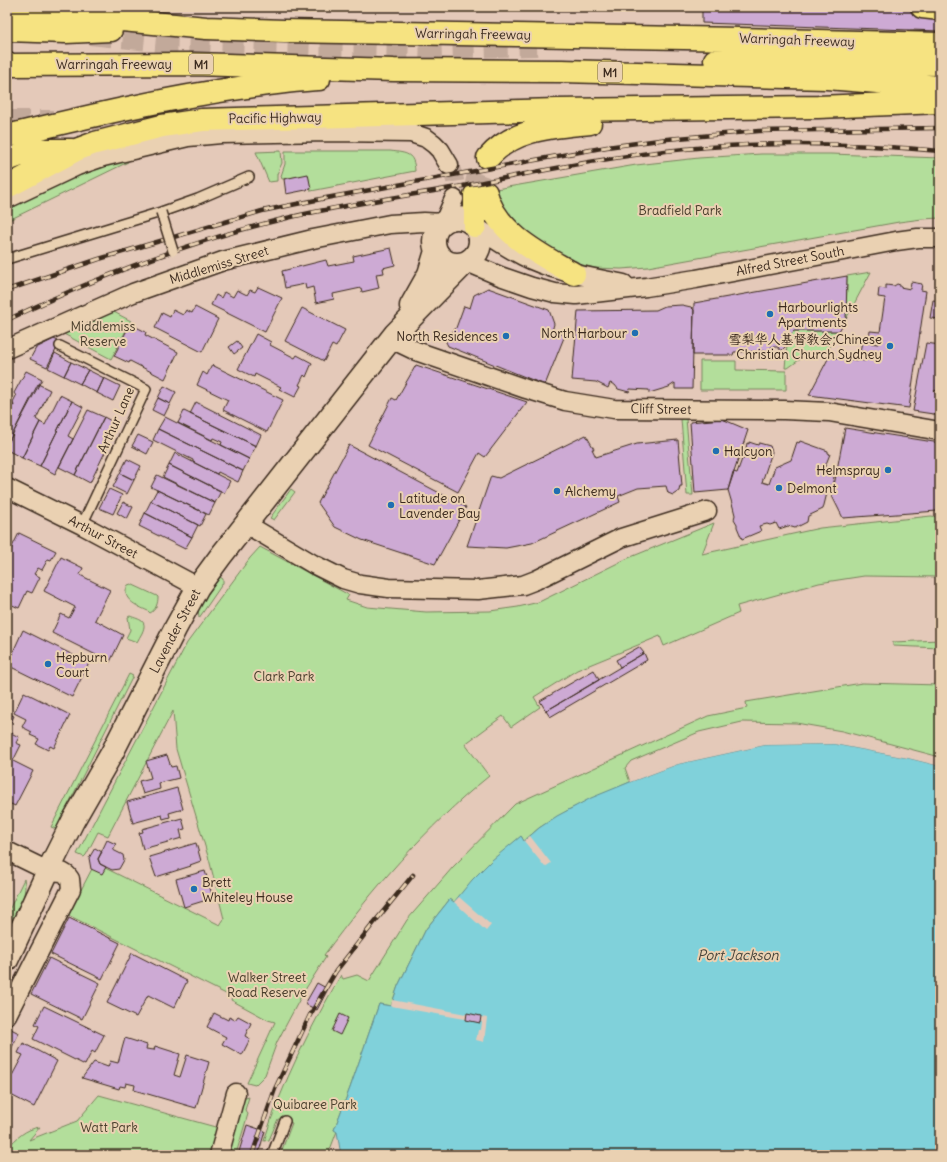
<svg xmlns="http://www.w3.org/2000/svg" width="947" height="1162" font-family="Delius,'LXGW WenKai TC',sans-serif">
  <rect width="100%" height="100%" fill="#e4c9b9"/>
  <filter id="ink" filterUnits="userSpaceOnUse"><feTurbulence type="fractalNoise" baseFrequency=".025" numOctaves="2"/><feDisplacementMap in="SourceGraphic" scale="8" xChannelSelector="R" yChannelSelector="G"/><feConvolveMatrix kernelMatrix="1 2 1 2 8 2 1 2 1" color-interpolation-filters="sRGB"/></filter>
  <g filter="url(#ink)">
    <!-- green -->
    <path fill="#b3de9b" stroke="#77845c" d="M281,151L282,163L277,174V181L269,182L256,152Z
      M285,151H390C407,153 414,153 415,171L311,191L308,175L282,179L281,176L285,164Z
      M761,154H831L940,158V218L922,219L899,222L648,267L621,269L595,268L579,264L554,256L500,210L496,189L636,165L699,158Z
      M126,159L128,162L7,221V208L75,174Z
      M871,272L846,319L847,276Z
      M110,310L131,321L111,359L58,331Z
      M794,331H839L827,352C809,351 802,358 788,368H785L787,345L784,342Z
      M700,361H736V370L786,371V390H700Z
      M681,419H686L693,495H687Z
      M291,489L295,492L274,520L270,518Z
      M931,516L940,517V577L864,576L819,583L737,606L739,613L664,646L660,636L577,670L534,697L540,707L511,727L503,716L465,744L489,776C426,827 372,890 324,955L326,957L303,993L277,1042L265,1075L255,1085L247,1083L275,1022L268,1020L231,1000L232,997L68,915L95,863L220,925L224,919L210,863L176,749L173,711L108,836L98,832L86,855L84,857L77,854L187,643L250,558L260,547L349,595L346,600L367,607L426,612L490,611L518,607L539,602L626,559L714,523L702,554L820,528Z
      M220,577L223,579V583L199,618L198,607Z
      M131,584L157,596L158,597C158,603 156,610 150,613L148,611C137,606 120,599 128,585Z
      M130,616C140,620 148,620 142,633C140,636 139,639 137,642L126,638L130,630L128,617Z
      M940,640V648L893,646V642Z
      M129,674L133,676L56,829L51,827Z
      M862,683L940,685V757L842,731L796,723L742,722L699,732L631,761L625,768L630,782L570,809L539,828L524,841L521,836L454,902L450,899L426,929L398,986L391,1006L379,1004L350,1088L334,1130L337,1131L328,1155H280L292,1123L278,1119L269,1140L264,1141C282,1083 310,1028 341,975L343,979L357,975L369,981L407,920L453,867L515,804L708,716L747,708L746,702Z
      M24,879C29,895 14,918 7,933V914Z
      M99,1095L219,1128L213,1155H7V1148C17,1138 25,1129 40,1127L29,1140L77,1121Z
      M249,1097L245,1110L248,1114L236,1154L228,1149L242,1099Z"/>
    <!-- water -->
    <path fill="#80d1da" stroke="#648e8f" d="M834,744L908,758L940,766V1155H341L337,1132L334,1130L350,1088L379,1004L391,1006L398,986L426,929L450,899L454,902L472,880L492,860L521,836L524,841L539,828L557,816L591,798L630,782L678,764L765,745Z"/>
    <!-- pier -->
    <path fill="#e4c9b9" d="M834,742L909,756L940,764V766L908,758L834,744L765,745L678,764L630,782L629,780L678,762L765,743Z
      M530,836L551,863L545,867L524,841Z
      M459,897L491,925L486,931L454,902Z
      M392,1000L487,1018L484,1042L476,1040L478,1030H481L482,1022L391,1006Z"/>
    <!-- building -->
    <path fill="#cdaad4" stroke="#3b2a1e" d="M702,7H940V31L702,23Z
      M308,174L311,189L286,194L284,179Z
      M391,248L395,265L383,268L384,273L376,274L379,288L362,292L361,288L333,294L334,299L316,303L313,287L306,289L305,284L285,288L282,271L326,260L328,266L354,261L353,256Z
      M938,268H940L939,284L936,283Z
      M847,276L846,319L839,331H794L784,342L787,345L781,351L778,347H771L768,351L734,352L733,355H693L694,303Z
      M911,282L922,284L921,290L926,291L909,408L809,395L829,357L865,361L866,352L860,351L862,342L878,344V340L869,339L870,331L880,332L885,298L878,297L879,288L886,289V285L894,286L897,284L900,285V287L910,289Z
      M258,287L282,298L265,332L211,305L216,295L221,298L224,292L233,297L237,290L247,295L250,290L255,292Z
      M488,288L549,310L554,324L552,331L565,335L545,385L448,346L446,342L447,337L456,328L464,306L470,308L474,295Z
      M933,300L940,301V319L930,318Z
      M682,305L691,307L694,310L692,389H675V383L669,387L649,393V390L630,389L629,392L618,389L615,385L610,383L608,388L596,382L572,380L578,311L656,310L665,306Z
      M195,307L218,319L202,352L155,328L162,313L170,317L173,310L183,315L186,310L192,313Z
      M302,308L345,330L336,347L332,345L324,361L285,341Z
      M130,324L146,332L145,335L178,352L165,379L130,361L129,363L114,356Z
      M256,334L271,342L270,345L295,358L297,355L312,363L306,377L304,375L299,385L301,386L295,397L279,389L281,387L255,374L254,377L238,369Z
      M54,339L60,342L47,367L30,359L36,348Z
      M237,341L242,348L234,354L229,347Z
      M926,343L940,345V391L937,390L934,391L936,395H939L940,393V397L936,396L937,403L940,404V415L913,411Z
      M55,353L71,362L64,376L48,368Z
      M71,362L88,370L80,384L64,376Z
      M212,365L283,400L267,432L223,410L228,400L197,385L203,372L207,375Z
      M416,365L527,402L485,457L479,453L458,492L368,445L392,398L396,400Z
      M88,370L104,378L97,393L80,384Z
      M26,371L42,379L7,445V407L9,403L14,406L13,402L16,396L14,393Z
      M104,378L120,386L113,401L97,393Z
      M38,384L50,390L36,419L40,422L22,458L7,450V445Z
      M164,386L176,392L170,404L158,398Z
      M60,395L72,401L40,466L22,458L40,422L45,425Z
      M158,398L170,404L164,416L152,410Z
      M72,401L83,407L68,436L73,439L55,474L40,466Z
      M196,402L261,435L256,446L190,414Z
      M88,410L104,417L75,475L59,467Z
      M184,411L256,446L249,459L221,445L222,442L213,438L212,440L178,423Z
      M104,417L115,423L103,446L107,448L90,483L75,475Z
      M165,417L249,459L243,471L158,429Z
      M722,419L748,430L728,490L695,493L690,422Z
      M845,428L940,443V510L938,509L937,511L843,518L832,496Z
      M158,429L243,471L238,482L218,472L217,474L193,462V460L153,440Z
      M138,435L153,442L147,454L132,446Z
      M586,435L594,449H592L596,457L637,444L678,440L682,486H680L679,491L673,495L668,493L666,486L638,488L618,496L620,502L532,543L506,548L467,546L491,476L499,478Z
      M800,441L828,451V453L830,454L824,469L835,472L832,486L829,485L823,509L808,516L807,522L795,528L788,526L779,529L776,523L770,525L767,524L759,526L761,531L742,539L737,527V524L734,519L735,515L733,507L728,490L733,472L737,473L742,459H744L747,443L749,444V442L758,445L759,443L770,446L772,452L762,482L769,484L775,467L791,460L797,442L799,443Z
      M349,445L466,507L435,564L362,540L335,527L318,503Z
      M175,453L230,481L224,493L169,465Z
      M127,459L141,466L134,480L120,473Z
      M169,465L221,491L215,503L163,477Z
      M120,473L134,480L127,494L113,487Z
      M157,475L215,503L209,515L151,487Z
      M109,489L122,495L113,514L99,508Z
      M157,490L206,514L200,526L151,501Z
      M151,501L198,525L192,537L145,513Z
      M123,502L133,507L127,519L117,513Z
      M145,513L192,537L185,549L139,526Z
      M19,533L56,551L51,560L48,559L42,570L38,568L34,574L40,577L32,593L27,591L19,608L10,604L7,609V568L8,565H7V557Z
      M61,557L83,568L80,575L110,590L95,620L123,635L110,662L52,633L61,614L69,618L75,607L44,591Z
      M23,630L89,663L72,697L7,665Z
      M639,647L644,653L620,667L616,660Z
      M644,653L647,660L550,717L546,711Z
      M594,670L599,680L546,711L540,701Z
      M24,692L70,715L54,748L50,746L48,750L36,744L39,739L30,735L32,732L22,727L26,719L14,713Z
      M7,713L14,716L7,730Z
      M7,731L19,737L16,743L21,745L13,761L33,771L15,806L7,802Z
      M167,755L171,767L176,766L179,778L159,783L160,789L143,794L139,781L151,778L146,761Z
      M177,788L183,809L169,813L170,817L163,819L162,815L133,823L127,802Z
      M182,818L185,829L180,830L182,838L143,849L139,833L143,832L142,829Z
      M107,840L116,844L113,850L123,855L124,860L119,869L112,870L100,864L98,859Z
      M196,843L201,861L190,865L191,866L156,877L149,857Z
      M95,848L102,852L98,859L100,864L106,867L102,874L91,869L89,858Z
      M205,871L213,898L184,907L176,879Z
      M69,918L120,943L102,979L51,954Z
      M132,953L187,981L174,1008L148,995L136,1017L107,1003Z
      M49,958L100,983L82,1019L31,994Z
      M317,983L328,989L317,1010L305,1004Z
      M44,1006L104,1035L95,1053L92,1051L85,1065L33,1039L39,1026L35,1024Z
      M214,1013L228,1020L229,1017L235,1020L238,1016L251,1023L245,1036L250,1039L242,1055L222,1044L226,1037L207,1027Z
      M467,1013L481,1016L480,1023L466,1020Z
      M340,1014L348,1018L340,1035L332,1031Z
      M11,1029L19,1033L7,1057V1037Z
      M125,1038L147,1045L146,1049L154,1050L155,1046L180,1054L174,1075L180,1077L187,1055L209,1062L196,1108L134,1090L135,1085L126,1083L125,1087L120,1086L119,1089L82,1078L94,1062L108,1067L110,1061L118,1063Z
      M23,1043L57,1061L34,1107L7,1093V1085L23,1055L18,1053Z
      M247,1125L265,1131L258,1155H238Z"/>
    <g fill="none" stroke-linecap="round" stroke-linejoin="round">
      <!-- minor-tunnel -->
      <path stroke="#c2a99a" stroke-width="18" stroke-dasharray="18 9" stroke-linecap="butt" d="M449,165C455,175 458,188 454,199"/>
      <!-- motorway-tunnel -->
      <path stroke="#c2a99a" stroke-width="22" stroke-dasharray="22 11" stroke-linecap="butt" d="M90,34L160,41L434,48L537,45
        M7,121H53
        M93,121L169,120
        M475,195C475,182 479,168 488,158"/>
      <defs>
        <path id="service" d="M7,259L161,212L198,199L249,177
          M60,346L146,389L82,525
          M272,1155L285,1121"/>
        <path id="minor" d="M7,199L77,166L103,157L188,137L221,134L329,132L411,133L426,138L434,144L440,150L449,165
          M444,222L454,199
          M476,227C491,237 507,248 523,256C554,272 590,277 624,284
          M467,262L500,276L532,287L555,293L576,295L646,287L696,279L896,241L918,238H940
          M391,339L416,351L526,389L565,401L614,409L784,410L829,412L940,431
          M7,349L133,293L223,261L313,239L390,224L424,222L443,223
          M7,488L82,525L198,587
          M246,524L313,564L343,579L360,584L389,588L478,590L523,585L536,580L621,538L707,511
          M7,851L48,871L62,872L67,875L70,879L71,889L7,1015
          M219,1155L236,1093"/>
        <path id="tertiary" d="M434 241a23 23 0 1 1 46 0a23 23 0 1 1-46 0Z
          M411,306L429,274L436,251
          M7,960L48,871L73,821L112,753L175,629L198,587L220,557L395,334L465,263"/>
        <path id="motorway" d="M922,7L940,9
          M7,9L206,28L284,31L739,39L940,44
          M7,30L66,32L111,30
          M715,60L940,64
          M7,65L194,64L394,70L562,71L827,78L940,87
          M7,136C86,117 165,98 246,87C270,84 294,80 319,79
          M488,158C514,128 553,127 590,123
          M7,160L35,150H72
          M7,187L76,150L95,143L162,126L202,120L557,110L818,107L940,102
          M486,193C496,233 541,255 574,274
          M475,226V195"/>
      </defs>
      <!-- service casing -->
      <use href="#service" stroke="#3b2a1e" stroke-width="12"/>
      <!-- minor casing -->
      <use href="#minor" stroke="#3b2a1e" stroke-width="21"/>
      <!-- tertiary casing -->
      <use href="#tertiary" stroke="#3b2a1e" stroke-width="25"/>
      <!-- motorway casing -->
      <use href="#motorway" stroke="#3b2a1e" stroke-width="25"/>
      <!-- service -->
      <use href="#service" stroke="#ead1b2" stroke-width="9"/>
      <!-- minor -->
      <use href="#minor" stroke="#ead1b2" stroke-width="18"/>
      <!-- tertiary -->
      <use href="#tertiary" stroke="#ead1b2" stroke-width="22"/>
      <!-- motorway -->
      <use href="#motorway" stroke="#f6e381" stroke-width="22"/>
      <defs>
        <path id="rail" d="M7,290L99,259L262,211L326,198L607,147L667,139L759,131L940,128
          M7,320C97,277 190,241 287,218C343,205 400,197 457,187C533,173 609,156 685,149C770,141 855,143 940,151
          M252,1155L275,1089L310,1015L336,971L373,924L413,875"/>
      </defs>
      <!-- rail casing -->
      <use href="#rail" stroke="#3b2a1e" stroke-width="4.5"/>
      <!-- rail -->
      <use href="#rail" stroke="#ead1b2" stroke-width="3" stroke-dasharray="9" stroke-linecap="butt"/>
      <defs>
        <path id="service-bridge" d="M161,212L173,251"/>
      </defs>
      <!-- service-bridge casing -->
      <use href="#service-bridge" stroke="#3b2a1e" stroke-width="12" stroke-linecap="butt"/>
      <!-- service-bridge -->
      <use href="#service-bridge" stroke="#ead1b2" stroke-width="9"/>
    </g>
  </g>
  <!-- markers -->
  <g fill="#1f6fb2" stroke="#ead1b2" stroke-width="1.5">
    <circle cx="770" cy="314" r="4"/>
    <circle cx="635" cy="333" r="4"/>
    <circle cx="506" cy="336" r="4"/>
    <circle cx="890" cy="346" r="4"/>
    <circle cx="716" cy="451" r="4"/>
    <circle cx="888" cy="470" r="4"/>
    <circle cx="779" cy="488" r="4"/>
    <circle cx="557" cy="491" r="4"/>
    <circle cx="391" cy="505" r="4"/>
    <circle cx="48" cy="664" r="4"/>
    <circle cx="194" cy="889" r="4"/>
  </g>
  <g text-anchor="middle" dominant-baseline="central" stroke-width="4" stroke-linejoin="round" paint-order="stroke">
    <!-- shield labels -->
    <g fill="#ead1b2" stroke="#705c4a" stroke-width="1">
      <rect x="189" y="54" width="24" height="20" rx="3"/>
      <rect x="598" y="62" width="24" height="20" rx="3"/>
    </g>
    <g font-size="12" font-weight="bold" fill="#3b2a1e">
      <text x="201" y="64">M1</text>
      <text x="610" y="72">M1</text>
    </g>
    <!-- street labels -->
    <g font-size="13" fill="#3b2a1e" stroke="#ead1b2">
      <text transform="translate(473 34) rotate(1)">Warringah Freeway</text>
      <text transform="translate(797 40) rotate(2)">Warringah Freeway</text>
      <text x="114" y="64">Warringah Freeway</text>
      <text transform="translate(275 118) rotate(-1)">Pacific Highway</text>
      <text transform="translate(790 261) rotate(-11)">Alfred Street South</text>
      <text transform="translate(219 265) rotate(-17)">Middlemiss Street</text>
      <text transform="translate(661 409) rotate(1)">Cliff Street</text>
      <text transform="translate(116 420) rotate(-66)">Arthur Lane</text>
      <text transform="translate(103 537) rotate(28)">Arthur Street</text>
      <text transform="translate(175 631) rotate(-62)">Lavender Street</text>
    </g>
    <!-- park labels -->
    <g font-size="13" fill="#473c2a" stroke="#ead1b2">
      <text x="680" y="210">Bradfield Park</text>
      <text x="103" y="326">Middlemiss<tspan x="103" dy="15">Reserve</tspan></text>
      <text x="284" y="676">Clark Park</text>
      <text x="267" y="977">Walker Street<tspan x="267" dy="15">Road Reserve</tspan></text>
      <text x="315" y="1104">Quibaree Park</text>
      <text x="109" y="1127">Watt Park</text>
    </g>
    <!-- poi labels -->
    <g font-size="13" fill="#3b2a1e" stroke="#ead1b2" text-anchor="start">
      <text x="778" y="307">Harbourlights<tspan x="778" dy="15">Apartments</tspan></text>
      <text x="627" y="333" text-anchor="end">North Harbour</text>
      <text x="498" y="336" text-anchor="end">North Residences</text>
      <text x="882" y="339" text-anchor="end">雪梨华人基督教会;Chinese<tspan x="882" dy="15">Christian Church Sydney</tspan></text>
      <text x="724" y="451">Halcyon</text>
      <text x="880" y="470" text-anchor="end">Helmspray</text>
      <text x="787" y="488">Delmont</text>
      <text x="565" y="491">Alchemy</text>
      <text x="399" y="498">Latitude on<tspan x="399" dy="15">Lavender Bay</tspan></text>
      <text x="56" y="657">Hepburn<tspan x="56" dy="15">Court</tspan></text>
      <text x="202" y="882">Brett<tspan x="202" dy="15">Whiteley House</tspan></text>
    </g>
    <!-- water labels -->
    <g font-size="14" font-style="italic" fill="#45433a" stroke="#ead1b2">
      <text x="738" y="955">Port Jackson</text>
    </g>
  </g>
  <!-- margin -->
  <rect width="947" height="1162" fill="none" stroke="#ead1b2" stroke-width="24"/>
  <rect x="12" y="12" width="923" height="1138" fill="none" stroke="#3b2a1e" stroke-width="1.5" filter="url(#ink)"/>
</svg>
